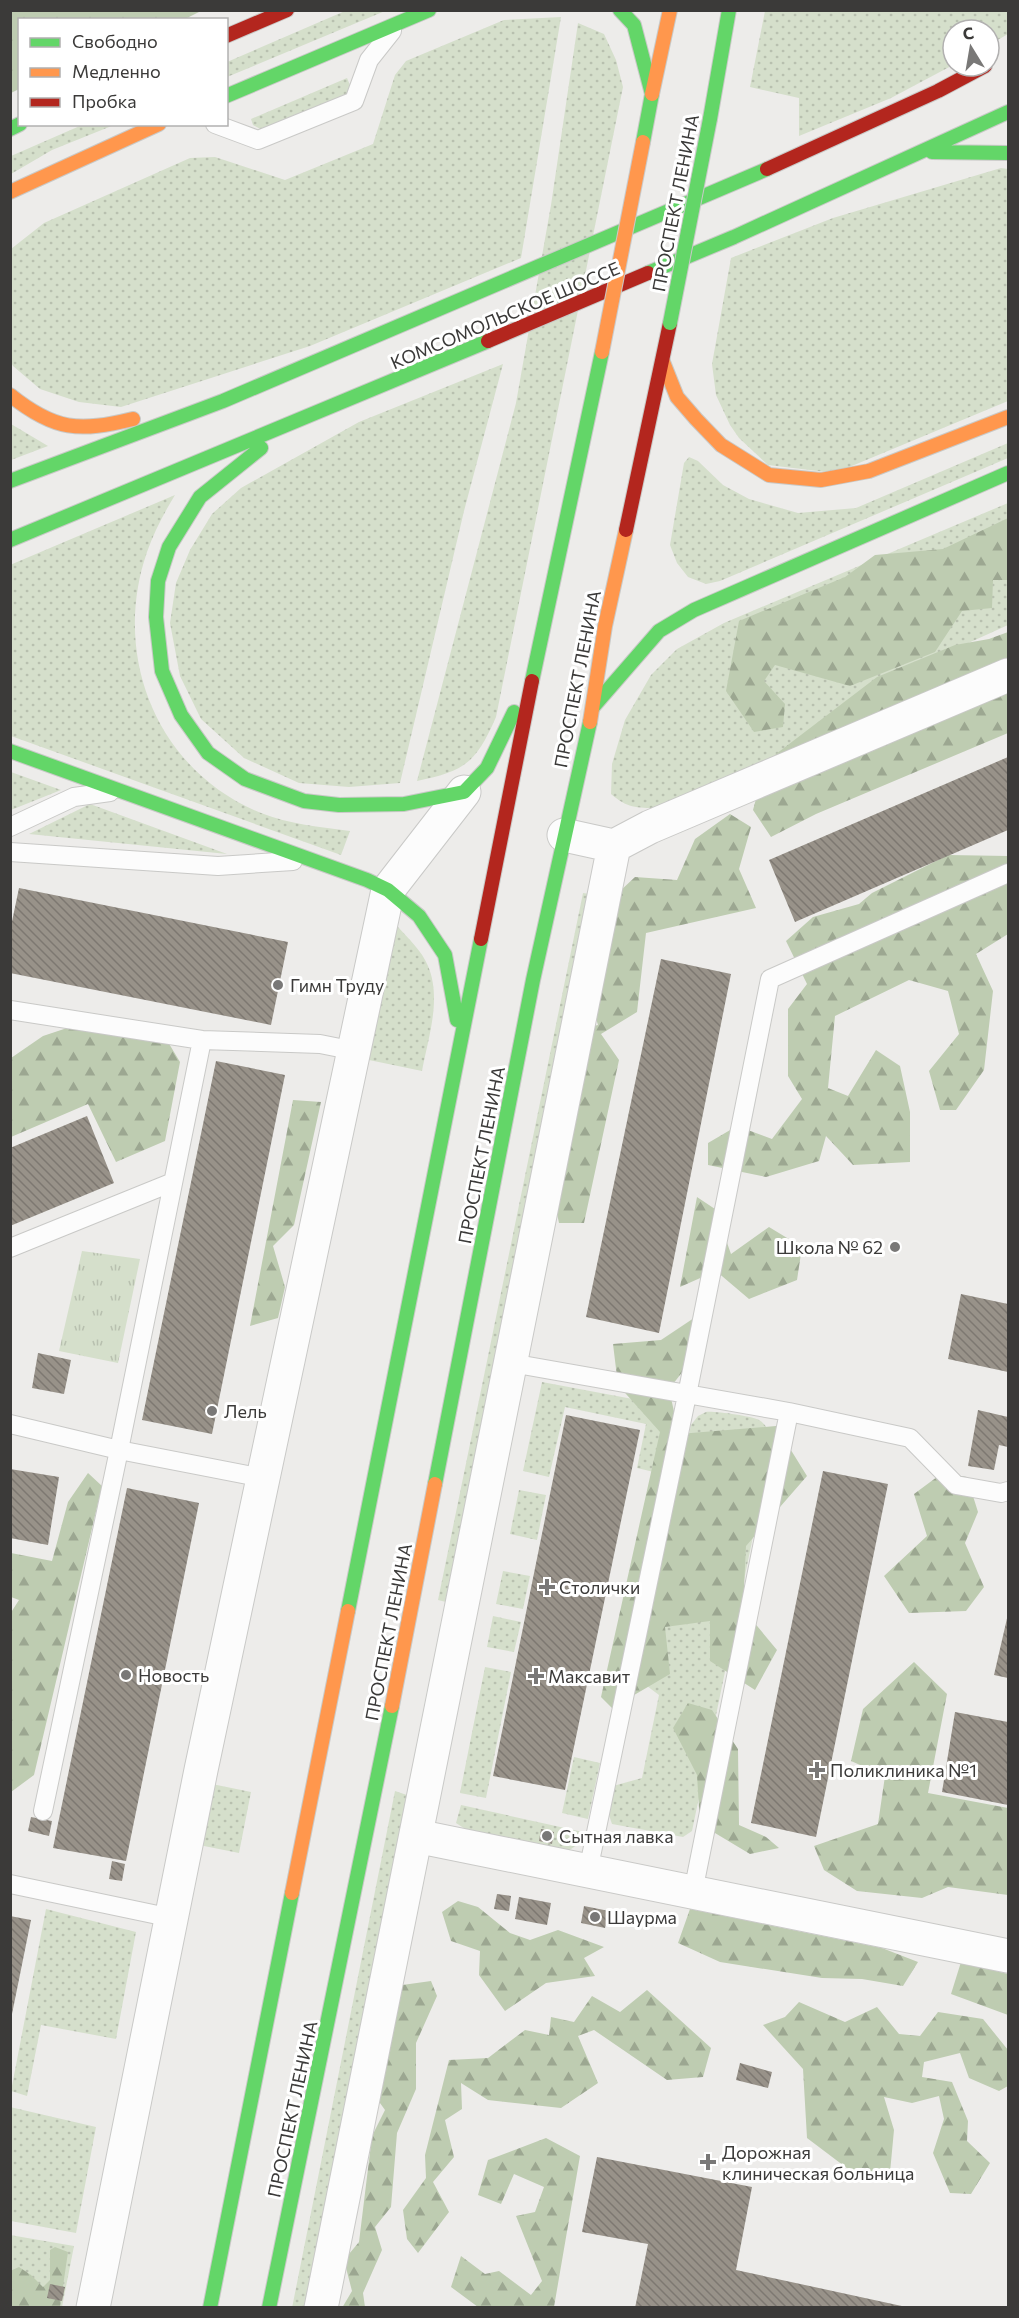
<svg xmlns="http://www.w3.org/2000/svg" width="1019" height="2318" font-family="Commissioner,sans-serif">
  <defs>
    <pattern id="grass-dots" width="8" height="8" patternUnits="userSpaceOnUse" patternTransform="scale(1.5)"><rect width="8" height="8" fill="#d5dfcb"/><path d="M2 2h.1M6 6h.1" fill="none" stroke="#b8c0af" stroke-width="1.8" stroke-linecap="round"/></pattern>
    <pattern id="forest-firs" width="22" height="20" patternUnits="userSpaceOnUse" patternTransform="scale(1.5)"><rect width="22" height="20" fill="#beccb1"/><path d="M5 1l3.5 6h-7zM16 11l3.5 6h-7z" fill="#9ca791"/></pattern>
    <pattern id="park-tufts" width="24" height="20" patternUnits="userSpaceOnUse" patternTransform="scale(1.5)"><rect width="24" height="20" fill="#d5dfcb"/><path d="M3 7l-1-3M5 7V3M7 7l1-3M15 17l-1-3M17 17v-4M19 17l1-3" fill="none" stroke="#b8c0af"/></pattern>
    <pattern id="building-back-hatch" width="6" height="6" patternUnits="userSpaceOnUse" patternTransform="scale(1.5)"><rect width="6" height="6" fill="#989289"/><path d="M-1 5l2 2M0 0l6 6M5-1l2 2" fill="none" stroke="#7d7871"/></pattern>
  </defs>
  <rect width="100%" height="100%" fill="#edecea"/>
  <!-- grass -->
  <path fill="url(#grass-dots)" d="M345,11H385L227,77V62Z
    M765,11H1008V34L989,45V30H953V65L891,98L799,136V98L750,87Z
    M561,17L521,258L310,346L121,407L79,402L40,389L13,366L11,362V249L44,223L190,158L215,157L285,180L373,144L395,75L406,61L504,20Z
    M578,23L604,34L616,60L623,87L496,717C476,763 465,771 417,781L516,403L551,205Z
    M347,78L350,85L347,96L262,130L253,125L251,119Z
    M82,125H114L52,150L11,174V156Z
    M1001,168L1008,169V401L835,473L768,465L739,438L730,425L716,395L712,364L731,258L833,218Z
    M503,364L464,511L400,783L349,787L299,783L244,758L201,719L180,676L170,623L176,583L190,550L212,514L241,488L359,422Z
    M11,424L48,446L11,460Z
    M1008,443V458L720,581L706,584L688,577L677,563L670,545L684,463L689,457L698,461L723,485L749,499L798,513L856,508Z
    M175,495C164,513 154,532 147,552C111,656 157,771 261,813C289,824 320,827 350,831L341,855L11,736L10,565Z
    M1008,503V625L953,650L948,684L658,808C636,808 627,808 611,794L612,764L625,720L651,675L677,649L724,623Z
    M11,772L61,790L11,810Z
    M90,804L227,854L29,834Z
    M583,893L590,894L454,1604L438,1600Z
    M397,926C408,938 422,951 428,966C442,999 428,1038 422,1071L369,1060Z
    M542,1382L670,1406L658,1473L637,1468L646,1424L565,1407L549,1477L523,1471Z
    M706,1412C715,1411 751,1416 759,1420C766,1424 770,1433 773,1440L692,1831L683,1837L612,1824L608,1812L613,1786L642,1778L659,1695L639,1680L691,1425L698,1416Z
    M519,1490L546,1495L537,1540L510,1534Z
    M503,1571L530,1576L523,1609L496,1604Z
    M493,1616L521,1622L514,1652L487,1647Z
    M485,1667L511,1672L486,1798L460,1793Z
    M574,1757L600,1763L588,1819L562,1813Z
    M212,1784L251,1792L239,1853L199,1845Z
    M395,1791L410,1796L308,2307L292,2308Z
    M461,1805L583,1832L577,1845L568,1851L473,1834L456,1823Z
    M46,1909L136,1932L116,2039L41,2025L27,2096L11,2091Z
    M10,2107L96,2127L76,2233L11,2221Z
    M10,2235L74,2246L62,2307H11Z"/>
  <!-- forest -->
  <path fill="url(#forest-firs)" d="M11,10H201V11L183,20H20L19,89L11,93Z
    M1008,518V580H993L992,608L962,611L935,652L850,686L775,665L764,681L785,704L783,727L754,732L726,691L739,621L845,577L875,555L943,549Z
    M1008,632V733L816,814L771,837L753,810L762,777L776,754L877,677L955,645L989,639Z
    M730,814L751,827L739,869L756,908L646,933L637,1012L601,1034L619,1060L584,1223H559L542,1143L570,1031L598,1025L588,993L586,923L635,877L677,880L695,839Z
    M948,855L1008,856V934L976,954L993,991L984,1070L956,1110H940L929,1071L959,1034L948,991L909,980L835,1016L828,1088L848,1096L876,1050L900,1066L910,1112V1162L853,1165L826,1136L819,1161L766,1177L708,1165V1143L737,1126L772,1139L802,1099L788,1076V1009L807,984L786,941L813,917L859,904L872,893Z
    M73,1026L168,1042L180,1062L165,1141L116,1162L88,1104L11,1137V1058L43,1036Z
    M293,1100L321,1102L294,1225L273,1246L285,1287L278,1318L250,1326Z
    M697,1197L715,1209L731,1254L769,1227L802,1247L797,1280L749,1299L716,1271L680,1287Z
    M694,1318L695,1356L669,1389L679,1434L776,1426L807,1476L746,1546L743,1609L777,1650L755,1690L710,1661V1621L665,1627L670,1674L612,1708L601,1697L660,1432L618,1385L613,1344L661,1340Z
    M88,1473L102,1486L34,1775L11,1792L10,1614L19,1600L11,1597V1553L52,1561L68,1502Z
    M941,1474L967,1477L978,1512L965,1543L984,1587L966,1611L909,1613L884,1576L927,1536L914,1494Z
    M914,1662L947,1694L928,1793L1008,1808V1895L948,1887L922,1898L857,1891L824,1870L814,1846L878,1824L885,1776L851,1761L863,1709Z
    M688,1703L712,1710L738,1749L739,1825L766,1837L779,1848L750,1854L700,1824L697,1775L673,1728Z
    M458,1901L478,1907L510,1933L530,1940L558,1930L604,1947L584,1958L595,1976L546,1983L505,2011L479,1975L480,1951L451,1941L442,1912Z
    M690,1909L882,1948L918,1962L903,1986L862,1979L822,1978L720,1962L678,1943Z
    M961,1962L1008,1974V2015L951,1994Z
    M431,1981L437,1996L416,2043V2089L397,2133L391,2207L375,2227L382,2250L363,2293L365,2307L342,2308L352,2291L344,2260L359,2242L372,2136L385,2110L370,2089L388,1987Z
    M647,1990L711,2048L703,2077L667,2080L594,2030L578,2036L598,2083L561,2108L488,2100L461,2083L462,2109L445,2120L454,2157L433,2182L449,2212L418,2253L407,2239L403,2210L426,2178L425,2155L449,2060L488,2058L525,2030L549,2035L551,2017L574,2022L592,1996L620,2012Z
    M799,2002L845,2022L877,2007L899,2034L920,2036L938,2012L983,2019L1008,2050V2086L999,2091L969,2078L960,2053L924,2062L922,2077L952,2082L968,2121L967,2141L990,2163L971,2194L950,2193L933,2153L944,2119L939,2096L912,2103L884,2097L894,2130L889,2183L856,2175L807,2138L803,2069L763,2025L785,2017Z
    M546,2138L580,2156L554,2307H478L451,2287L461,2256L485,2274L499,2271L531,2295L542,2281L516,2216L535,2212L544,2187L514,2174L501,2204L478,2195L488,2160Z
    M55,2247L68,2252L60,2307H11L10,2271L19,2267L31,2275L43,2287L50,2280V2250Z"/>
  <!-- park -->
  <path fill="url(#park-tufts)" d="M82,1251L140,1259L118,1363L59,1351Z"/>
  <!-- building -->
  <path fill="url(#building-back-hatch)" d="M1008,757V830L795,922L769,860Z
    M19,888L288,942L271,1025L10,973V931Z
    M661,959L731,974L659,1333L586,1317Z
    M216,1061L285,1075L212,1434L142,1420Z
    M87,1116L114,1183L10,1226V1148Z
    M961,1294L1008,1304V1372L948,1359Z
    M38,1353L71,1360L64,1394L32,1388Z
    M978,1410L1008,1417V1447L999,1445L994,1470L968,1466Z
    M566,1415L640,1430L565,1790L493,1776Z
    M10,1469L59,1477L48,1545L10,1538Z
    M823,1471L888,1484L816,1837L751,1823Z
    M127,1488L199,1503L126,1861L53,1848Z
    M1008,1614V1678L994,1675Z
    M955,1712L1008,1722V1805L942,1792Z
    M31,1817L52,1821L49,1836L28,1831Z
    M541,1829L554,1832L552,1844L539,1841Z
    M112,1861L125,1864L122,1881L109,1879Z
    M497,1894L511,1896L509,1911L494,1909Z
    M519,1897L551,1903L547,1925L515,1919Z
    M584,1906L609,1911L605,1928L581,1923Z
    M10,1916L31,1920L12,2014H10Z
    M740,2063L772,2072L768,2088L736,2080Z
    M597,2157L752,2187L736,2270L911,2308H635L648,2244L582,2232Z
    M50,2284L65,2287L62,2301L47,2298Z"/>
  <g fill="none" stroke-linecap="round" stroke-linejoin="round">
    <defs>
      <path id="lane" d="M215,124L258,140L354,101L369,60L392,31
        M10,827L74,797L110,792
        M10,852L218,866L293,861
        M10,1010L202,1040L320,1044L355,1051
        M10,1248L173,1182
        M511,1363L789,1412L910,1438L956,1485L1001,1493L1008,1491
        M10,1424L119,1450L263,1478
        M43,1811L119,1450L202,1040
        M588,1871L687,1395L770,979L1008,873
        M10,1884L172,1918
        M693,1892L789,1412"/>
      <path id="street" d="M564,835L614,846L650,827L1008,675
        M416,1836L1008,1956
        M93,2308L201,1770L388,890L464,792
        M321,2308L614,846"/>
      <path id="fast" d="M620,10L634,25L652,94L643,142
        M226,96L429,10
        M710,119L729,10
        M10,129L20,124
        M932,152L1008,153
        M648,273L734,237L1008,112
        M261,448L200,497L169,547L158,581L156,617L162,671L181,715L208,753L245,779L304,801L339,805L404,804L464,792L487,768L514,712
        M10,481L223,401L767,169
        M10,540L488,341
        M532,681L602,352
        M593,707L659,631L694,610L1008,473
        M10,751L367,880L388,890L419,916L445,955L457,1020
        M435,1484L533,980L590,722
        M348,1611L481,939
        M210,2308L292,1893
        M269,2308L392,1706"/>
      <path id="slow" d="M652,94L670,10
        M10,192L159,124
        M663,362L677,397L696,419L721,445L769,475L821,480L869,471L1008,417
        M10,395C55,431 79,432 133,419
        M590,722L605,626L626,530
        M392,1706L435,1484
        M292,1893L348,1611"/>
      <path id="jam" d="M226,36L287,10
        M767,169L938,91L985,66
        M488,341L648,273
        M626,530L670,323
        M481,939L532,681"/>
    </defs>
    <!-- lane casing -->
    <use href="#lane" stroke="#c9c9c7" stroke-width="20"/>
    <!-- street casing -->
    <use href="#street" stroke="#c9c9c7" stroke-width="35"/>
    <!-- fast casing -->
    <use href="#fast" stroke="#c9c9c7" stroke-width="16"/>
    <!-- slow casing -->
    <use href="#slow" stroke="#c9c9c7" stroke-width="16"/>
    <!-- jam casing -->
    <use href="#jam" stroke="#c9c9c7" stroke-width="16"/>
    <!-- lane -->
    <use href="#lane" stroke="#fcfcfc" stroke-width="18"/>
    <!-- street -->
    <use href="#street" stroke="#fcfcfc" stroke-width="33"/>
    <!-- fast -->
    <use href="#fast" stroke="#63d668" stroke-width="14"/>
    <!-- slow -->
    <use href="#slow" stroke="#ff974d" stroke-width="14"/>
    <!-- jam -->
    <use href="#jam" stroke="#b3261e" stroke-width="14"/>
    <defs>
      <path id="fast-bridge" d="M670,323L710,119"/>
      <path id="slow-bridge" d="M602,352L643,142"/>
    </defs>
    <!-- fast-bridge casing -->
    <use href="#fast-bridge" stroke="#cac9c9" stroke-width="16" stroke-linecap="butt"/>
    <!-- slow-bridge casing -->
    <use href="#slow-bridge" stroke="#cac9c9" stroke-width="16" stroke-linecap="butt"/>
    <!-- fast-bridge -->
    <use href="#fast-bridge" stroke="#63d668" stroke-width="14"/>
    <!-- slow-bridge -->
    <use href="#slow-bridge" stroke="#ff974d" stroke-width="14"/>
  </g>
  <!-- markers -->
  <g fill="#797877" stroke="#fff" stroke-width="2">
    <circle cx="278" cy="985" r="6"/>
    <circle cx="895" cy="1247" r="6"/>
    <circle cx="212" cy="1411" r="6"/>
    <path d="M544 1578h6v6h6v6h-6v6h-6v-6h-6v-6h6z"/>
    <circle cx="126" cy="1675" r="6"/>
    <path d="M533 1667h6v6h6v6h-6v6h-6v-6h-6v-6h6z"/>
    <path d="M814 1761h6v6h6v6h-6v6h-6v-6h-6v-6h6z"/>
    <circle cx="547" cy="1836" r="6"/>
    <circle cx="595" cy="1917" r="6"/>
    <path d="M705 2153h6v6h6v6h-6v6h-6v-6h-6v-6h6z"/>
  </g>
  <g text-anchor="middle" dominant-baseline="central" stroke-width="6" stroke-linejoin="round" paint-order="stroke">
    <!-- street labels -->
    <g font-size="18" fill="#3b3a39" stroke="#fff">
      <text transform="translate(675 203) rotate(-79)">ПРОСПЕКТ ЛЕНИНА</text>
      <text transform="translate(505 315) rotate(-23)">КОМСОМОЛЬСКОЕ ШОССЕ</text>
      <text transform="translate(577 679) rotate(-79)">ПРОСПЕКТ ЛЕНИНА</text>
      <text transform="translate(481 1155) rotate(-79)">ПРОСПЕКТ ЛЕНИНА</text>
      <text transform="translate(388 1632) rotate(-79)">ПРОСПЕКТ ЛЕНИНА</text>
      <text transform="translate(292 2109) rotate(-78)">ПРОСПЕКТ ЛЕНИНА</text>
    </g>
    <!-- poi labels -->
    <g font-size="18" fill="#3b3a39" stroke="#fff" text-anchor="start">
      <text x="290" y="985">Гимн Труду</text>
      <text x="883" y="1247" text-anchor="end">Школа № 62</text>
      <text x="224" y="1411">Лель</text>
      <text x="559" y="1587">Столички</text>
      <text x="138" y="1675">Новость</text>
      <text x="548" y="1676">Максавит</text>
      <text x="830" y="1770">Поликлиника №1</text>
      <text x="559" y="1836">Сытная лавка</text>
      <text x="607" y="1917">Шаурма</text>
      <text x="722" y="2152">Дорожная<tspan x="722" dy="21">клиническая больница</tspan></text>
    </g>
  </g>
  <!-- border -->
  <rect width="1019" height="2318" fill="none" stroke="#3b3a39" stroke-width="24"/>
  <!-- legend -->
  <rect x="18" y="18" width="210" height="108" fill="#ffffff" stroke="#b1b0b0" stroke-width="1.5"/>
  <rect x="30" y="38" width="30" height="9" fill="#63d668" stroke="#b1b0b0" stroke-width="1.5"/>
  <text x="72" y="48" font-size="18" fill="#3b3a39">Свободно</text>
  <rect x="30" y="68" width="30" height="9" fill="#ff974d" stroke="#b1b0b0" stroke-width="1.5"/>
  <text x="72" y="78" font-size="18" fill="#3b3a39">Медленно</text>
  <rect x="30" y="98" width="30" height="9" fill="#b3261e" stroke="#b1b0b0" stroke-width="1.5"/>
  <text x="72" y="108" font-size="18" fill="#3b3a39">Пробка</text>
  <!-- north arrow -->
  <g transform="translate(971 48) rotate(349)"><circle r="28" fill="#ffffff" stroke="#b1b0b0" stroke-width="1.5"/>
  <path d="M0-4.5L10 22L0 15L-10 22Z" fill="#797877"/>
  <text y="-9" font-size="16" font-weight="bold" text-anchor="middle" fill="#3b3a39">С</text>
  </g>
</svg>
